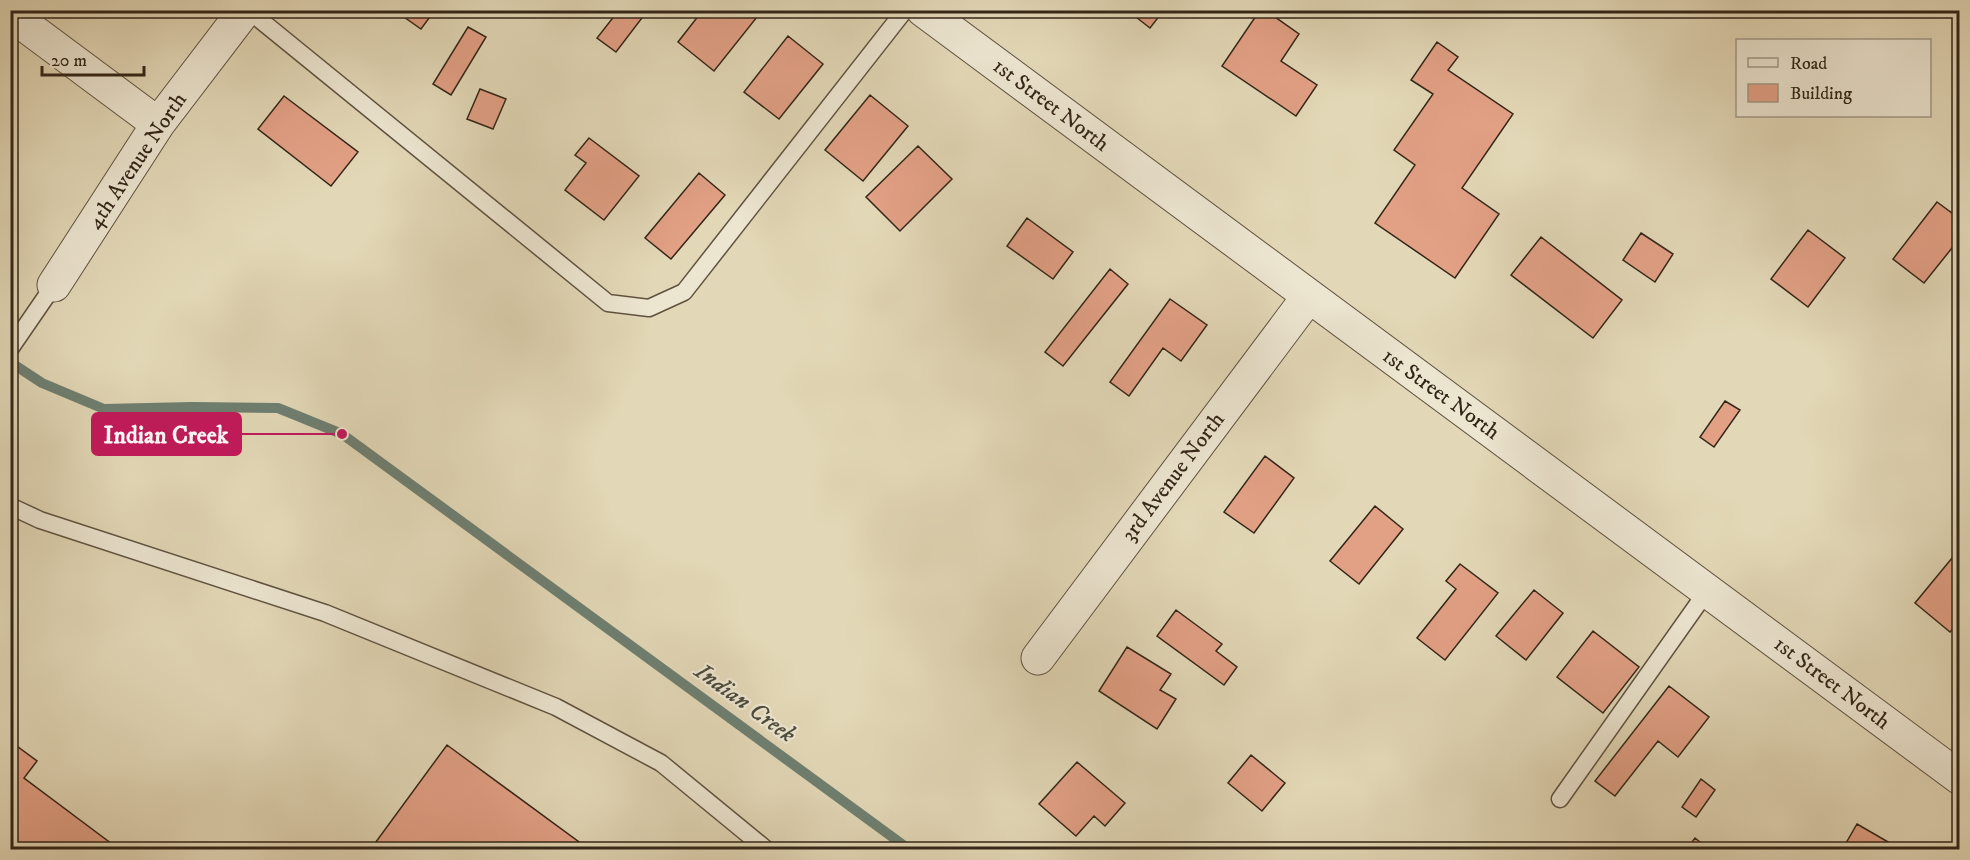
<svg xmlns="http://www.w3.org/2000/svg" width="1970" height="860" font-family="'IM FELL DW Pica',serif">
  <rect width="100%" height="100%" fill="#e2d7b6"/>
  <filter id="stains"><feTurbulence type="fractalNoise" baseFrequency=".00333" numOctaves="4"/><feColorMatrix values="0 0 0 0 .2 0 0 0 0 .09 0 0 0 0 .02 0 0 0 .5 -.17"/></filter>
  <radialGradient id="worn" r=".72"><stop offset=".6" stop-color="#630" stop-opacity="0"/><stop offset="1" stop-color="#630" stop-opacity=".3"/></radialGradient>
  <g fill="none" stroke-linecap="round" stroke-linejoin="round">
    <!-- stream -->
    <path stroke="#6e7f71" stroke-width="10" d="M10,362L42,383L104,409L192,407L278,408L342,434L910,850"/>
  </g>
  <!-- building -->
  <path fill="#e2a085" stroke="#332618" stroke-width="1.5" d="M394,10H435L421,29Z
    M619,10H648L616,52L597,38Z
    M703,10H758L761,12L714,71L678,42Z
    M1127,10H1164L1150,28Z
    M1260,10H1265L1299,34L1281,61L1317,85L1296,116L1222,66Z
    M468,27L486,37L451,95L433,84Z
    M788,36L823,64L779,119L744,92Z
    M1437,42L1458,57L1448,70L1513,114L1462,188L1499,214L1455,278L1375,223L1415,165L1394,150L1433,94L1411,80Z
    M480,89L506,99L493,129L467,119Z
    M870,95L908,126L863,181L825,150Z
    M284,96L358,152L331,186L258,129Z
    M589,138L639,176L604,220L565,190L586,163L575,155Z
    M918,146L952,179L900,231L866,197Z
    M699,173L725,195L671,259L645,238Z
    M1937,202L1960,219V238L1924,283L1893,259Z
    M1027,218L1073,252L1053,279L1007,246Z
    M1808,230L1845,258L1808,307L1771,279Z
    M1641,233L1673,254L1655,282L1623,260Z
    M1541,237L1622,300L1593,338L1511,275Z
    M1110,269L1128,284L1063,366L1045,352Z
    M1170,299L1207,325L1181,361L1163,348L1129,396L1110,382Z
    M1725,401L1740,410L1714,447L1700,437Z
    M1265,456L1294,478L1254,533L1224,512Z
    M1375,506L1403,529L1359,584L1330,561Z
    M1957,552L1960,554V622L1950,632L1915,603Z
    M1460,564L1498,593L1445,660L1417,638L1456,589L1446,581Z
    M1534,590L1563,613L1526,660L1496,636Z
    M1176,610L1222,644L1216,651L1237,667L1224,685L1157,636Z
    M1593,631L1639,667L1603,713L1557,677Z
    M1127,647L1171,674L1160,690L1176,699L1157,729L1099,691Z
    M1669,686L1709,717L1678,757L1658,741L1615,796L1595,781Z
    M10,741L37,761L24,778L120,850H10Z
    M447,745L590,850H370Z
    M1251,755L1285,783L1262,811L1228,783Z
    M1077,762L1125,803L1105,826L1094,816L1076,836L1039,804Z
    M1701,779L1715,790L1696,817L1682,807Z
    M1857,824L1902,850H1842Z
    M1695,838L1710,850H1686Z"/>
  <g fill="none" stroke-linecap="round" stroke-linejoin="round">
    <defs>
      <path id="lane" d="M248,10L608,303L649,308L684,292L905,10
        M10,349L54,285
        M10,506L40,520L325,613L556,707L661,763L767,850
        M1560,799L1707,591"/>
      <path id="street" d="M923,10L1960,778
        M10,14L158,124
        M54,285L158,124L245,10
        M1038,658L1309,296"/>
    </defs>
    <!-- lane casing -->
    <use href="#lane" stroke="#5f5240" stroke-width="19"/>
    <!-- street casing -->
    <use href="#street" stroke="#5f5240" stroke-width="35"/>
    <!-- lane -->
    <use href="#lane" stroke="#ece5d0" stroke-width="16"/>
    <!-- street -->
    <use href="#street" stroke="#ece5d0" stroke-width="33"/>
  </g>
  <g text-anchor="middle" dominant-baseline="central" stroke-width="4.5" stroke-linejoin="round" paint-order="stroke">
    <!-- street labels -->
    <g font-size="22" fill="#332618" stroke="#ece5d0">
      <text transform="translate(1051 105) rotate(37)">1st Street North</text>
      <text transform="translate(137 161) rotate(-56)">4th Avenue North</text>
      <text transform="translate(1441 394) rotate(36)">1st Street North</text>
      <text transform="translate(1173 477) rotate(-53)">3rd Avenue North</text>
      <text transform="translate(1832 683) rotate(37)">1st Street North</text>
    </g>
    <!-- water labels -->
    <g font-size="24" font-style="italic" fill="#4c4b3d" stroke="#ece5d0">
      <text transform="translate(745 703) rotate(36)">Indian Creek</text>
    </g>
  </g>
  <!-- callouts -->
  <path fill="none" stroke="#c2185b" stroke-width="2" d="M342 434L241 434"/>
  <circle fill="#c2185b" stroke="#ece5d0" stroke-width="2" cx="342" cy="434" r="6"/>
  <rect fill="#c2185b" stroke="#c2185b" stroke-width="2" x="92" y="413" width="149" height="42" rx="6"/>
  <g font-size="24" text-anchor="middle" font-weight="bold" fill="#fff">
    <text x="166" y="443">Indian Creek</text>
  </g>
  <!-- margin -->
  <rect width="1970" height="860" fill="none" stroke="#e2d7b6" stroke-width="36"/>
  <rect x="12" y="12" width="1946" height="836" fill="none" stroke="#332618" stroke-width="3"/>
  <rect x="18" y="18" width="1934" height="824" fill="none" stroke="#332618" stroke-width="1.5"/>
  <!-- legend -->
  <rect x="1736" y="39" width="195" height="78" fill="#ece5d0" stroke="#a29986" stroke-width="1.5"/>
  <rect x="1748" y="58" width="30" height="9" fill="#ece5d0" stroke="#a29986" stroke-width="1.5"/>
  <text x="1790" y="69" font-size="18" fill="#332618">Road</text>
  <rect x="1748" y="84" width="30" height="18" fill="#e2a085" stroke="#a29986" stroke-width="1.5"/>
  <text x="1790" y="99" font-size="18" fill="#332618">Building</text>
  <!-- scale -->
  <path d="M42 66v9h102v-9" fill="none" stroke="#332618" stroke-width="3"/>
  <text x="51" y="66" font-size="18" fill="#332618" stroke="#ece5d0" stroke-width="4.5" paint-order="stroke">20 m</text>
  <rect width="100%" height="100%" filter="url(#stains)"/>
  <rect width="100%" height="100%" fill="url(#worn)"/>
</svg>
